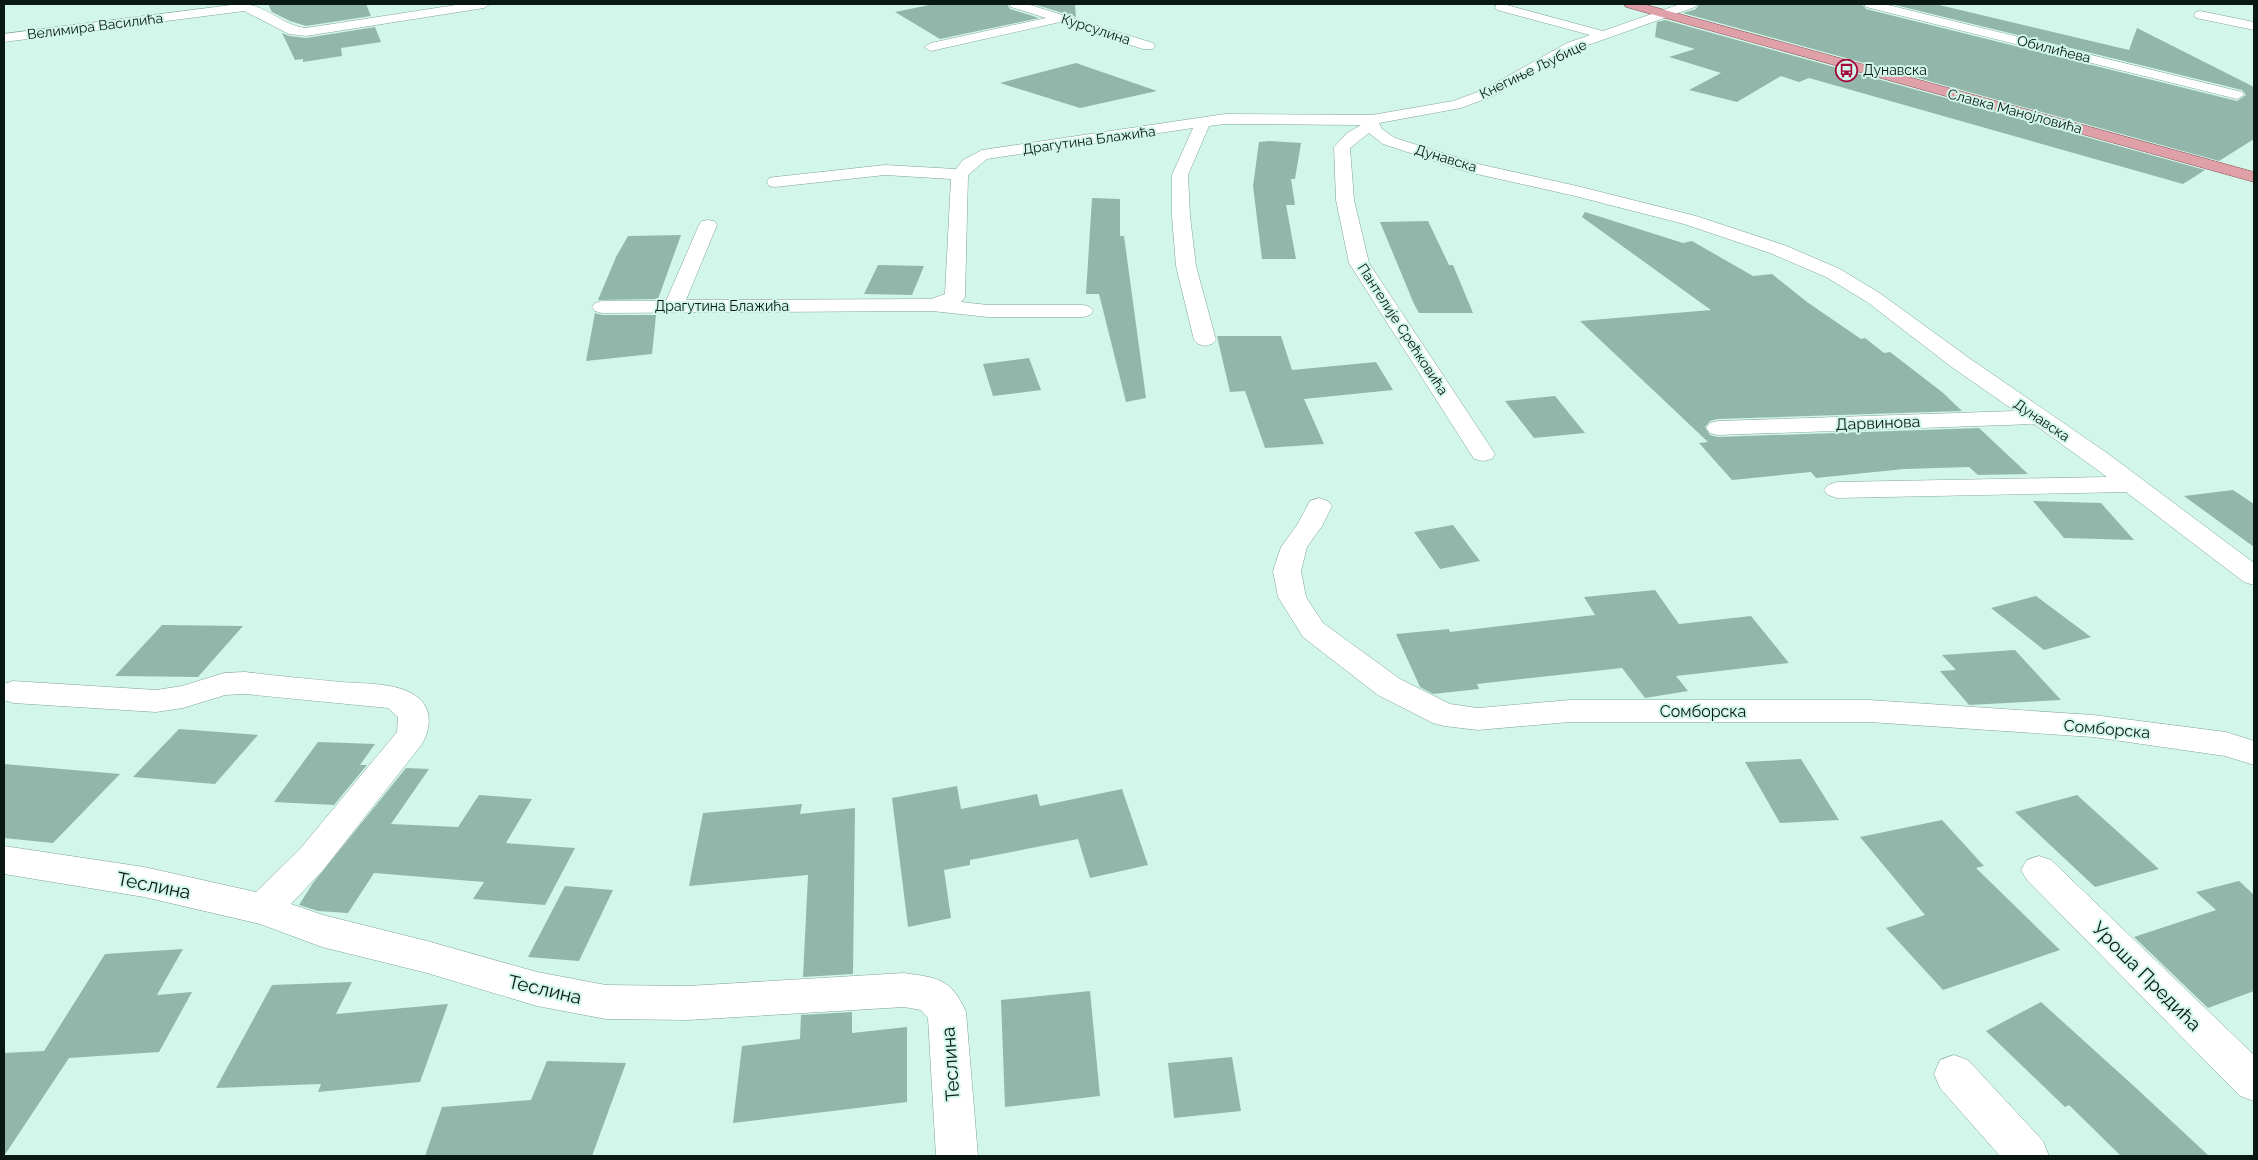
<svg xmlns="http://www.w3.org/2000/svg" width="2258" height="1160" font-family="Raleway,sans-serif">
  <rect width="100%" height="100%" fill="#d2f7ea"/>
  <!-- building -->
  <path fill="#93b6ab" d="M268,4H366L371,16L306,26L290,21L272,12Z
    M934,4H1007L1010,9L1039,18L940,39L895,12Z
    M1033,4H1075L1076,17Z
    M1699,4H1862L1866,9L2237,101L2246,95L2242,90L1891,4H1935L2129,50L2137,28L2254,87V139L2219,161L1683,13L1696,9Z
    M1665,20L2205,170L2183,184L1809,78L1799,82L1781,76L1737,102L1689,90L1721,73L1669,57L1695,49L1655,37L1657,22Z
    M375,27L381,42L341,48L342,56L303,62V59L295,60L282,33L289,36L306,38Z
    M1076,63L1157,91L1080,108L1000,83Z
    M1269,141L1301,143L1295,179H1291L1295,205H1286L1296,259H1262L1253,186L1259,142Z
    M1092,198L1120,199V236H1124L1146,398L1126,402L1099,294H1086Z
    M1585,212L1683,243L1692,241L1753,276L1772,274L1807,302L1861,339L1865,338L1884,353L1890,352L1942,392L1962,411L1718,419L1710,421L1705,427L1710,435L1718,437L1979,428L2028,474L1978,475L1969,467L1904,469L1816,478L1811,472L1732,480L1699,443L1708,442L1580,321L1711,310L1582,217Z
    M1428,221L1449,265H1453L1473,313H1419L1414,304L1380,222Z
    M681,235L658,299L598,300L616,257L628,236Z
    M878,265L924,266L912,295L864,294Z
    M595,313L602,315H656L652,354L586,361Z
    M1217,336H1281L1292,370L1376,362L1393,390L1304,399L1324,444L1265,448L1245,391L1230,392Z
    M1029,358L1041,390L993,396L983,364Z
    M1555,396L1585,433L1534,438L1505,401Z
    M2233,490L2254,504V547L2184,496Z
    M2033,501L2101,503L2134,540L2064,538Z
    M1453,525L1480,561L1440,569L1414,532Z
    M1655,590L1679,624L1751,616L1789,663L1676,676L1688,691L1645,698L1622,668L1477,684L1479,689L1433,694L1420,687L1396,634L1449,629L1450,632L1595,615L1584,597Z
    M2036,596L2091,637L2044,650L1991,608Z
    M162,625L243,626L198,677L115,676Z
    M2015,650L2061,700L1969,705L1940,671L1956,670L1942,655Z
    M179,729L258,735L215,784L133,777Z
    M318,742L375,744L360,765H367L334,805L274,802Z
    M1801,759L1839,820L1780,823L1745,762Z
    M4,764L120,774L53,843L4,838Z
    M406,768L429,769L391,824L458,827L479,795L532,799L506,843L575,848L545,905L473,899L484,882L374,873L348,913L318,911L299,905L313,883Z
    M957,786L961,809L1037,794L1040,806L1122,789L1148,865L1090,878L1078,839L970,860V865L944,870L951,918L908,927L892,798Z
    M2077,795L2159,869L2095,887L2015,812Z
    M802,804L800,814L855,808L853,974L803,977L808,875L689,886L703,813Z
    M1942,820L1984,866L1976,868L2060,950L1943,990L1886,928L1925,915L1860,837Z
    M2239,881L2254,895V991L2208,1008L2134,937L2216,910L2196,892Z
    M565,886L613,890L579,961L528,957Z
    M183,949L157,995L192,992L159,1052L69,1058L4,1156V1053L44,1051L105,954Z
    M352,982L336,1014L448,1004L420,1082L318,1092L321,1084L216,1088L272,985Z
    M1090,991L1100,1096L1005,1107L1001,1000Z
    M2041,1002L2136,1088L2209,1156H2121L2069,1105L2065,1107L1986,1031Z
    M852,1012V1033L907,1027V1102L733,1123L742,1046L800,1039L801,1015Z
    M1232,1057L1241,1111L1174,1118L1168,1063Z
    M547,1061L626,1063L592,1156H425L442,1107L531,1100Z"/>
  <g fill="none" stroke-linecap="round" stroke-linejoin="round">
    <defs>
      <path id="minor" d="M239,4C263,2 282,26 306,28L462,4H490L484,8L306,36L289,34L244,11L4,42V34Z
        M1009,4H1027L1153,43L1155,46L1153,49H1143L1060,22L931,51L924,47L931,43L1046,18L1011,7Z
        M1497,4H1503L1603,31L1680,4H1697L1695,7L1577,49L1493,96L1461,108L1379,123L1382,129L1395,138L1478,164L1577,186L1696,216L1784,245L1840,269L1881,294L1969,358L2107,453L2254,563V585L2244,582L2126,492L1837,498L1828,495L1824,490L1828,485L1837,482L2107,477L2034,424L1718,435L1710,433L1706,428L1710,423L1718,421L2015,411L1953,368L1867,302L1826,277L1770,253L1684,224L1575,196L1468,172L1383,144L1369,133L1350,148L1354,200L1369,263L1495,454L1492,459L1483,461L1474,459L1349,263L1336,200L1334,147L1347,133L1361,125L1225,124L1209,126L1188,175L1190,216L1196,266L1216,340L1212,344L1205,346L1198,344L1194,340L1176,266L1172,216V175L1193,128L987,159L968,175L965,297L961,302L988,305H1083L1090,307L1093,311L1090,315L1083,317H988L932,311L602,313L595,311L592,307L595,303L602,301H666L699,225L702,221L708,220L714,221L717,225L686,300L931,299L945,294L951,179L885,175L775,187L769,186L767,182L769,178L775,177L885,165L956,169L963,160L982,150L1225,114L1372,115L1453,101L1483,90L1567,43L1590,35L1497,10L1495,7Z
        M1864,4H1884L2242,92L2244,95L2237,99L1866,7Z
        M2200,11L2254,22V30L2196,18L2194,15L2196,12Z
        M1319,498L1328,501L1332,506L1322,526L1307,547L1301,571L1306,597L1323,623L1400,679L1450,704L1478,708L1570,700H1869L2093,715L2226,732L2254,741V765L2225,756L2093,737L1869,722H1570L1478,730L1444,726L1433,723L1378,695L1303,637L1278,597L1273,571L1281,547L1297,525L1310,501Z
        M245,672C277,676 309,679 341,682C364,684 396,682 416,696C433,708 431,728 422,744L324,869L291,904L323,915L427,941L537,972L606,985L688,986L904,973C938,978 951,978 966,1012L978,1156H936L928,1018L921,1010L904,1007L688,1020L606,1019L537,1006L427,973L322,947L260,924L144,897L4,874V846L144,867L256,892L300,849L397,732L398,717L388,708L245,694L225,695L183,708L156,712L13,703L4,700V684L13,681L156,690L182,686L224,673Z
        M2039,856L2051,860L2254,1055V1101L2240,1096L2027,880L2021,870L2027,860Z
        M1954,1055L1968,1060L2043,1141L2049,1156H2000L1940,1088L1934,1074L1940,1060Z"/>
      <path id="major" d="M1624,4H1643L2254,172V182L1626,7Z"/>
    </defs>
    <!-- minor casing -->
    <use href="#minor" stroke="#80a398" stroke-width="1"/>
    <!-- major casing -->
    <use href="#major" stroke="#87474e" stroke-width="1"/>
    <!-- minor -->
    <use href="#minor" fill="#fff" fill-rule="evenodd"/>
    <!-- major -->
    <use href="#major" fill="#e0a0a8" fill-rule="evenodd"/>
  </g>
  <!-- icons -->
  <defs>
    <symbol id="bus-ring" viewBox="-11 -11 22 22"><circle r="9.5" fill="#d2f7ea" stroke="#a30638" stroke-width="1.5"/><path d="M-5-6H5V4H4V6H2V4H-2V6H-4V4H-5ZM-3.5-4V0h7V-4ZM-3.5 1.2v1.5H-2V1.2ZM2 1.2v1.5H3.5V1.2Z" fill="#a30638"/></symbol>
  </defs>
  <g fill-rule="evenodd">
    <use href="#bus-ring" x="1834" y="58" width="25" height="25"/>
  </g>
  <g text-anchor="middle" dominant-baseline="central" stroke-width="4" stroke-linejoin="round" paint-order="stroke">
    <!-- far-street labels -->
    <g font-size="14" fill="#0a1814" stroke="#d2f7ea">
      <text transform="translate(95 26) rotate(-7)">Велимира Василића</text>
      <text transform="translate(1096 29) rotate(18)">Курсулина</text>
      <text transform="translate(2054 49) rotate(14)">Обилићева</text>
      <text transform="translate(1533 69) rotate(-26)">Кнегиње Љубице</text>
      <text transform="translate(2015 111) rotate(15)">Славка Манојловића</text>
      <text transform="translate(1089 140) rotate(-8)">Драгутина Блажића</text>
      <text transform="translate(1446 158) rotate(17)">Дунавска</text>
      <text x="722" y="306">Драгутина Блажића</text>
      <text transform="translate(1403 329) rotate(57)">Пантелије Срећковића</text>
      <text transform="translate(2042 420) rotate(34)">Дунавска</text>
    </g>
    <!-- far-poi labels -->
    <g font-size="14" fill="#0a1814" stroke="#d2f7ea" text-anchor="start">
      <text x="1863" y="70">Дунавска</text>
    </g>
    <!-- street labels -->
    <g font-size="16" fill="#0a1814" stroke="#d2f7ea">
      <text transform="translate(1878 423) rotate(-2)">Дарвинова</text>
      <text x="1703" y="711">Сомборска</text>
      <text transform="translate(2107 729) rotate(5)">Сомборска</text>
    </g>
    <!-- near-street labels -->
    <g font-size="19" fill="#0a1814" stroke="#d2f7ea">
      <text transform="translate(154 885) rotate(11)">Теслина</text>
      <text transform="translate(2147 976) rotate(45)">Уроша Предића</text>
      <text transform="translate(545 989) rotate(13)">Теслина</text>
      <text transform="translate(950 1064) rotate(-94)">Теслина</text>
    </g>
  </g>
  <!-- border -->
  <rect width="2258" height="1160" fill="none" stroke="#0a1814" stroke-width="10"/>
</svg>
